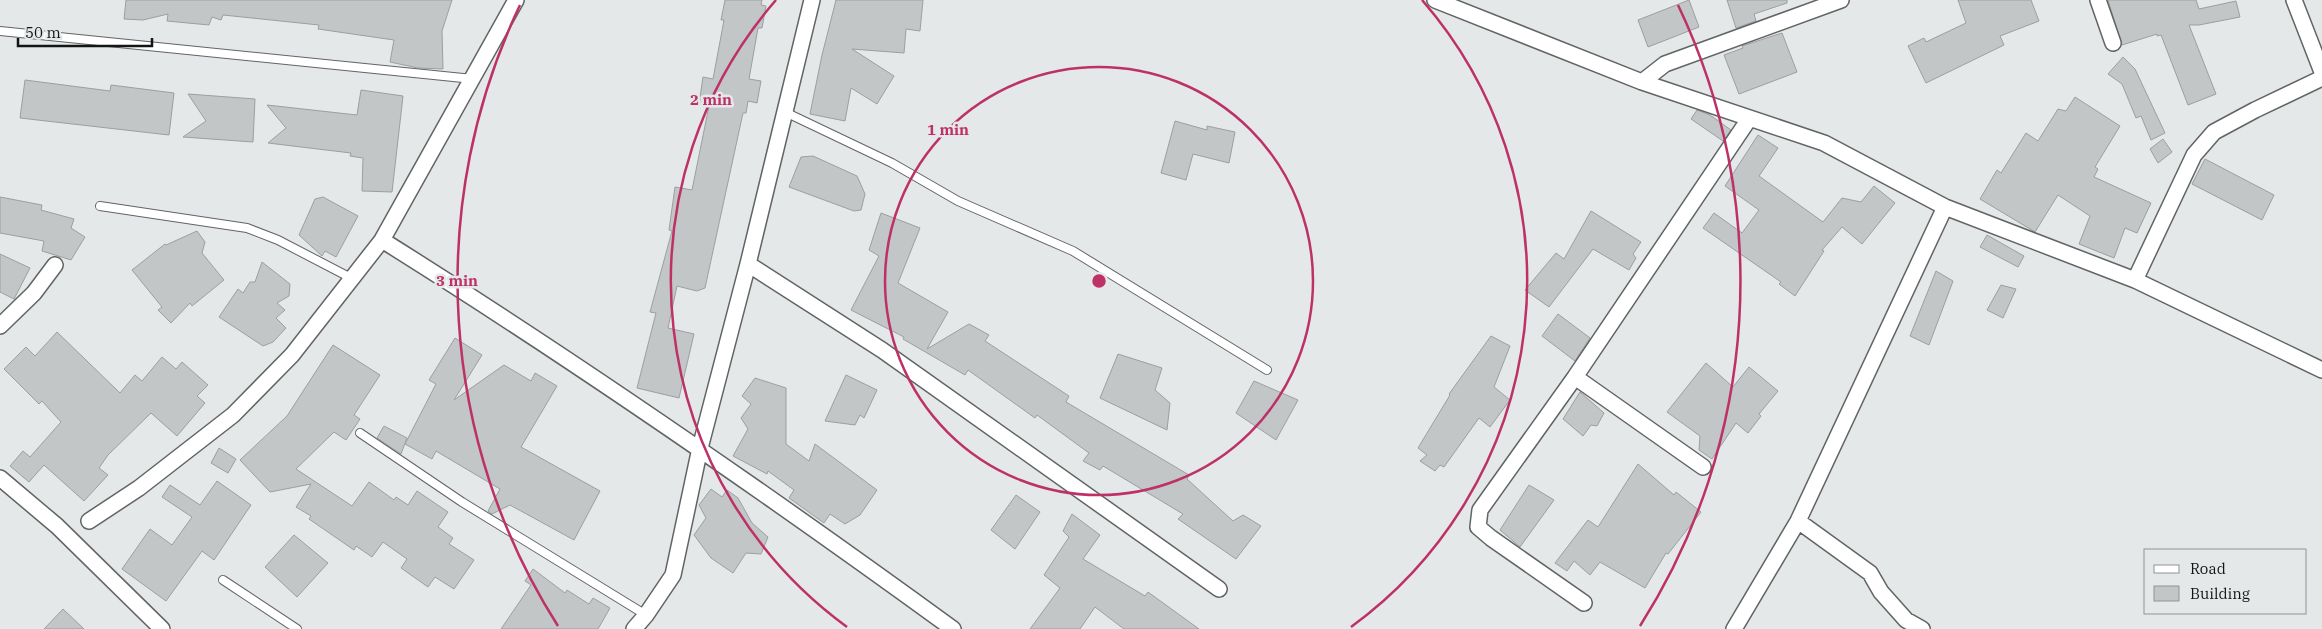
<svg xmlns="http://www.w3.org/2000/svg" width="2322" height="629" font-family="'IBM Plex Serif',serif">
  <rect width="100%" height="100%" fill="#e4e8e9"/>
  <!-- building -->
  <path fill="#c2c6c7" stroke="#9b9fa0" d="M126,0H452L442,31L443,69L418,68L390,62L394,40L318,29L319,25L223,15L221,20L212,17L209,25L167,21L168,14L143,20L124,19Z
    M725,0H762L761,5L766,6L762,28H758L749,79L761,81L757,103L748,101L746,113H743L705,288L697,291L677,286L668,328L694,334L679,398L637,388L656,313L650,312L672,231L669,230L675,187L692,190L709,106L699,104L703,77L713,79L724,20H721Z
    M836,0H923L920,31L906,29L904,53L852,49L894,76L877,104L851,88L845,121L810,114L822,55Z
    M1689,0L1699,27L1648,47L1638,20Z
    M1727,0H1787V3L1754,14L1756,21L1736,28Z
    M1958,0H2031L2039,21L2000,36L2004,45L1926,83L1908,46L1924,38L1926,42L1966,23Z
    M2108,0H2196L2199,9L2236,1L2240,17L2199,25H2189L2216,94L2188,105L2161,35L2157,36V34L2122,45Z
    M1782,33L1797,72L1739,94L1724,55L1743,48L1742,46Z
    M2123,57L2135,69L2165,133L2151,140L2141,116L2136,118L2122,84L2108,74Z
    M25,80L110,91L111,85L174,93L169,135L20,118Z
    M361,90L403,96L392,192L362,191L363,158L350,156L351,153L268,143L286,128L267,105L357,115Z
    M188,94L255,99L253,142L183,137L206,121Z
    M2075,97L2120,126L2095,167L2098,169L2094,177L2151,203L2137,233L2125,228L2114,258L2079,244L2090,216L2058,195L2035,232L1980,199L1997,170L2001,173L2026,133L2038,141L2058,109L2066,111Z
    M1697,110L1710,115L1731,130L1723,141L1691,119Z
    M1175,121L1207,130V126L1235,132L1229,163L1193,154L1186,180L1161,173Z
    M1758,135L1778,148L1759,176L1823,222L1842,198L1861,202L1874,186L1895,203L1862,244L1842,227L1822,250L1824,251L1795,296L1779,284L1781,282L1703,228L1714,213L1742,233L1759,210L1725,186Z
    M2163,139L2172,152L2158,163L2150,149Z
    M813,156L857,176L865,194L861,210L854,211L789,187L801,157Z
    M2205,159L2274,195L2262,220L2192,184Z
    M0,197L42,205L41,210L74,219L71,228L85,237L71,260L42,251L44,241L0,233Z
    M323,197L358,216L336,257L325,251L322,256L299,235L315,199Z
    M1591,211L1641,242L1633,254L1636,258L1629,270L1593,249L1549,307L1525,290L1556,253L1564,259Z
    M881,213L920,228L898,283L948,312L927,349L969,324L989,335L985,341L1069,396L1066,402L1189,475L1187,479L1233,521L1243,515L1261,526L1236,559L1178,519L1183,514L1103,466L1100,470L1083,461L1089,453L1037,415L1035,418L968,370L965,375L903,339L904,337L851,310L879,256L869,250Z
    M197,231L205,242L202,253L224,280L192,306L190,303L171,323L158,310L162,307L132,270L165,244L166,245Z
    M1987,235L2024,256L2018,267L1980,247Z
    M0,254L30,268L14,299L0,292Z
    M262,262L290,284L289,296L277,303L285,310L276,318L286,328L273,342L263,346L219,317L238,289L243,293L250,282H255Z
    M1936,271L1953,281L1929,345L1910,336Z
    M2001,285L2016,289L2003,318L1987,310Z
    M1558,314L1590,338L1575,361L1542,336Z
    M57,332L120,393L135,375L142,381L162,357L176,369L182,362L208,385L197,396L205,403L177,436L151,413L108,455L99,468L108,475L84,501L44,465L29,482L10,466L23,451L30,457L61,422L42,401L39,404L4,369L26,347L35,356Z
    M1491,336L1510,346L1494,387L1510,400L1490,427L1479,418L1444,467L1440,465L1435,471L1420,461L1427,455L1418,448L1450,395L1449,394Z
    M455,338L482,355L454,400L504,365L531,381L535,373L557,386L521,447L600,491L574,540L510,505L492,514L488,511L500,489L436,451L432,459L405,444L436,384L429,380Z
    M333,345L380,375L354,415L360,419L346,440L334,432L296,469L352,506L369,482L394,500L396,497L408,505L417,491L448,512L438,527L453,538L449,544L474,560L454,589L435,577L428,587L401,568L407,559L383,542L372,557L356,546L354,550L309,519L311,516L296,507L311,484L270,492L240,460L287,416Z
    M1118,354L1162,368L1155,390L1170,403L1167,430L1100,398Z
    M1706,363L1733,387L1749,367L1778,391L1759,414L1761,416L1748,433L1736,423L1712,459L1699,450L1700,436L1667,412Z
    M846,375L877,390L864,418L860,415L855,425L825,421Z
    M755,378L786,388V444L809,461L815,444L877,490L860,515L845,524L830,514L824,523L789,498L794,490L768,471L767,474L733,456L748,429L741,418L751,404L742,396Z
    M1254,381L1298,400L1276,440L1236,413Z
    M1580,392L1604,413L1597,426L1591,425L1583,436L1563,419Z
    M384,426L407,438L401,454L377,438Z
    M219,448L236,459L228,473L211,463Z
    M1638,464L1674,495L1676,492L1701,512L1668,554L1666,553L1645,588L1600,562L1590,575L1574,561L1567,571L1555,563L1588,520L1598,527Z
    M217,481L251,505L214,560L202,551L166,601L122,569L150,529L172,545L192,517L162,497L170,485L200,505Z
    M1529,485L1554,500L1520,547L1500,530Z
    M711,489L722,497L727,490L738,498L752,523L768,537L761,554L746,553L733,573L711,558L694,535L706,518L699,505Z
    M1016,495L1040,512L1015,549L991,530Z
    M1072,514L1100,535L1083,559L1145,596L1148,592L1199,629H1124L1095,607L1080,629H1030L1060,588L1044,575L1069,537L1063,531Z
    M294,535L328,563L297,597L265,567Z
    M533,569L565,593L567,590L589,604L593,598L610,608L598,629H501L531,585L525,581Z
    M63,609L84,629H44Z"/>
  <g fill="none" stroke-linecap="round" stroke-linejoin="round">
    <defs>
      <path id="service" d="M0,31L473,79
        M785,112L892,163L958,201L1073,251L1267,370
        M100,206L247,228L278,240L353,279
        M360,433L462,502L646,615
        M223,580L297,629"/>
      <path id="minor" d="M1435,0L1642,82L1824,143L1945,207L2135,280L2322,370
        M2098,0L2113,43
        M2294,0L2322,72
        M1642,82L1665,64L1841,0
        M382,240C577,362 766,493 953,629
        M748,264L882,350L1219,589
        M2135,280L2194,155L2214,132L2255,110L2322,78
        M0,326L34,293L55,265
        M1575,377L1703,467
        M0,478L57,526L162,629
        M89,521L139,488L233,415L292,355L382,240L516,0
        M1798,521L1870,573L1881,592L1906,620L1922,629
        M1584,603L1491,538L1478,527L1480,510L1575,377L1749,119
        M634,629L646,615L673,575L700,448L748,264L812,0
        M1734,629L1798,521L1945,207"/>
    </defs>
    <!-- service casing -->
    <use href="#service" stroke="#616465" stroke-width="10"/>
    <!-- minor casing -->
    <use href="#minor" stroke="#616465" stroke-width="18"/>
    <!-- service -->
    <use href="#service" stroke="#fff" stroke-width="8"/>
    <!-- minor -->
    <use href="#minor" stroke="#fff" stroke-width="15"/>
  </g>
  <!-- distance rings -->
  <g fill="none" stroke="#bd3166" stroke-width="2.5">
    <circle cx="1099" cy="281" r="214"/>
    <path d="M847 627A428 428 0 0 1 776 0M1422 0A428 428 0 0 1 1351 627"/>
    <path d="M558 626A642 642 0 0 1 520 5M1678 5A642 642 0 0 1 1640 626"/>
  </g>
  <circle cx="1099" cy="281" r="8" fill="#bd3166" stroke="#e4e8e9" stroke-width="2.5"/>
  <g font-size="15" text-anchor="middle" font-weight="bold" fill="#bd3166" stroke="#e4e8e9" stroke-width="5" stroke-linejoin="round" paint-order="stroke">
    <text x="711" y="105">2 min</text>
    <text x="948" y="135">1 min</text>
    <text x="457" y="286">3 min</text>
  </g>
  <!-- legend -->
  <rect x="2144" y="549" width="162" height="65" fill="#e4e8e9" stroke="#909494"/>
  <rect x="2154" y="565" width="25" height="8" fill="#ffffff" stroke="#909494"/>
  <text x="2190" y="574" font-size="15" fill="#131515">Road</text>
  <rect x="2154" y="586" width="25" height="15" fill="#c2c6c7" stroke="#909494"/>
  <text x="2190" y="599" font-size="15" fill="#131515">Building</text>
  <!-- scale -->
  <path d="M18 38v8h134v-8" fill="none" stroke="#131515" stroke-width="2.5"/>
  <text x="25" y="38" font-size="15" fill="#131515" stroke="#e4e8e9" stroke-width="4" paint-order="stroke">50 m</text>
</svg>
